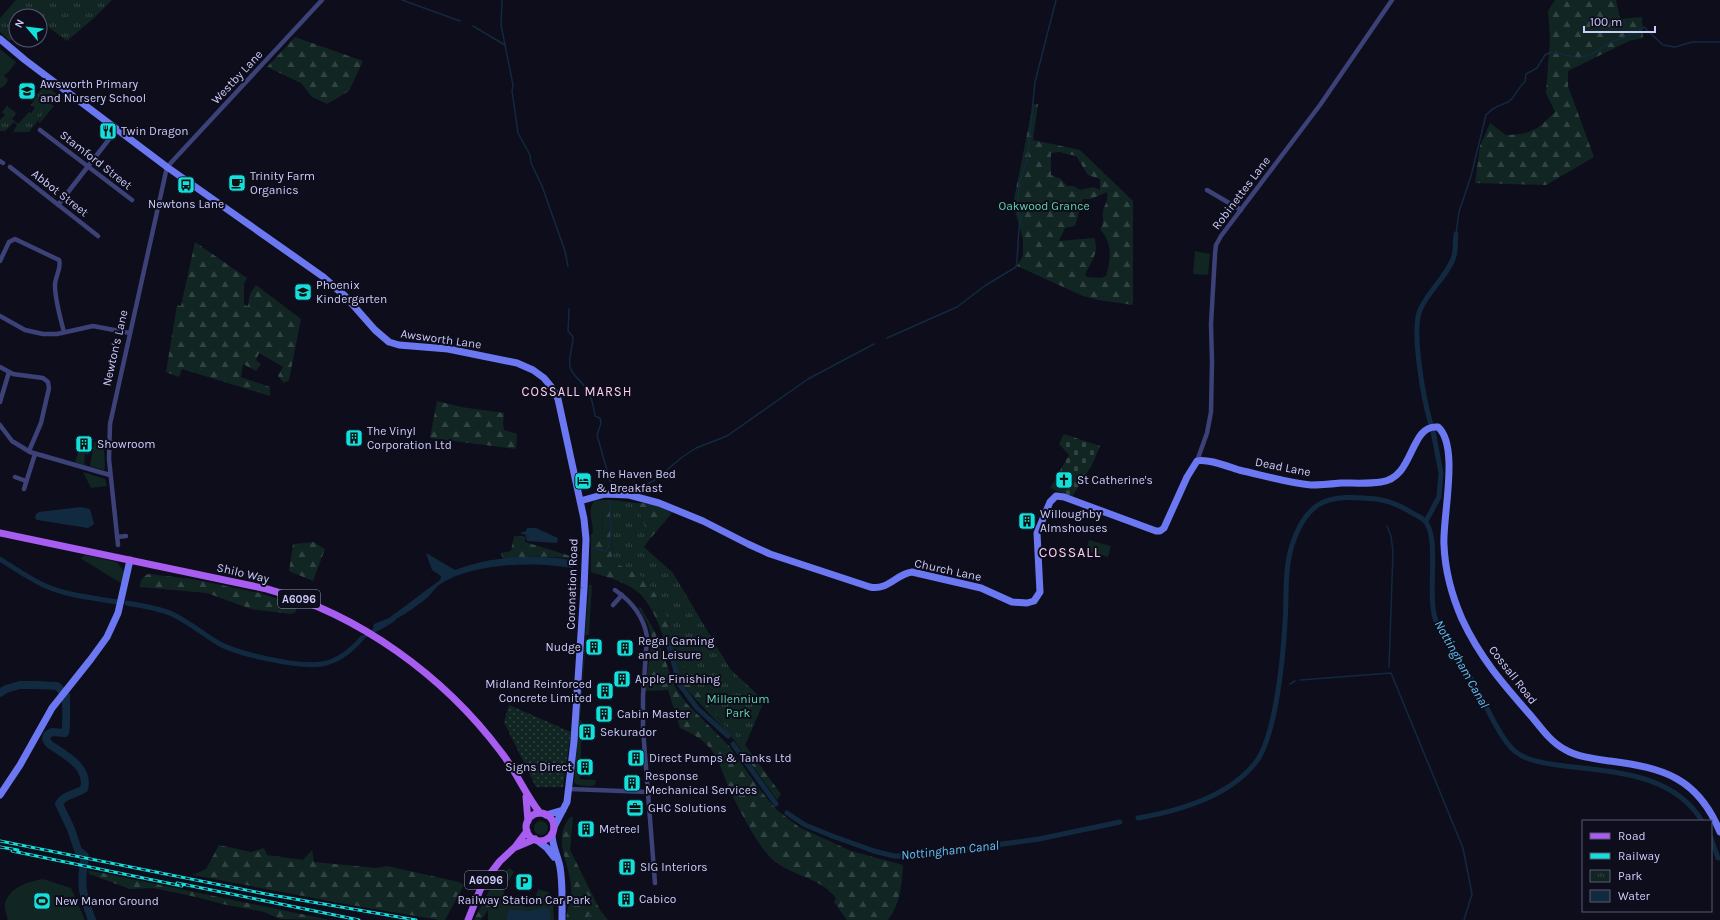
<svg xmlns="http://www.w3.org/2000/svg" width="1720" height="920" font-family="Karla,sans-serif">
  <defs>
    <pattern id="forest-firs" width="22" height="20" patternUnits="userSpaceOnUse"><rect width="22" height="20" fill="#112522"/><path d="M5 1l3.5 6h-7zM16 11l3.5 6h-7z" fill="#324343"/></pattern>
    <pattern id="cemetery-stones" width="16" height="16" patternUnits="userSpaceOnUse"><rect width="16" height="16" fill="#112522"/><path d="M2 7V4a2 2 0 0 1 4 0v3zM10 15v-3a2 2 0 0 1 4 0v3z" fill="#324343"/></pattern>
    <pattern id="park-tufts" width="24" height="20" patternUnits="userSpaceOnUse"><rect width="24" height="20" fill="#112522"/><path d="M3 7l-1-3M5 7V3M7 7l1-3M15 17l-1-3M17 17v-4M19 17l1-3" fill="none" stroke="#324343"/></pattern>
    <pattern id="garden-dots" width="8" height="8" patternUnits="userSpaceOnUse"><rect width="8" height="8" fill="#112522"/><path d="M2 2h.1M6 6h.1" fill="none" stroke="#324343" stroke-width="1.8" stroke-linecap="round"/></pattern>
  </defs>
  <rect width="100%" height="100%" fill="#0e0d1c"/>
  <!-- grass -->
  <path fill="#112522" d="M0,49L16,62L7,74L6,73L4,76L8,79C7,84 4,87 0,88Z
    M45,85L61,97L57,103L50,98L47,101L54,106L40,123L38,121L46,110L41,104L46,97L39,92Z
    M1195,251L1210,254L1208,275L1193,274Z
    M94,442L104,443L97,445L98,447H104L105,468L104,470L90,466Z
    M79,450L88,452L89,455L85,454L84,463L87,466L75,462Z
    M83,472L105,479L107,486L91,488Z
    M602,500L603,542H591V535L593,532C593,522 587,511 594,501Z
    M1089,540L1111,546L1108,557L1086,551Z
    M85,555L117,562L124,572L122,584L80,558Z
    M589,585H592L589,635H585Z
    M585,639H586L580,720L582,721L580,779L596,780L595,785C590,787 579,786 574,783Z
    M534 828a7 7 0 1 1 14 0a7 7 0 1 1-14 0Z
    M512,870L514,872L503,889L505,899L527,907L533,905L538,889L548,892L553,898L554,920H488V909Z
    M43,879L71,888L85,920H8C7,915 4,909 5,904C8,888 29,881 43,879Z"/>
  <!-- forest -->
  <path fill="url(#forest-firs)" fill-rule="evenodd" d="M1555,0H1616L1620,19L1642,17L1643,38L1629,41L1568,71V86L1594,157L1546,185L1475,183L1480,146L1490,123L1506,135C1532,134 1537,130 1555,112L1546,93L1550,38L1548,11Z
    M295,37L363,61L349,91L327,104L312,97L301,83L267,67Z
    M1033,104H1038L1033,140L1080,150L1133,201V305L1098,300L1083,296L1017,266L1023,256V239L1013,204ZM1059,152L1076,156L1088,175L1100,179V190L1093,187L1080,190L1074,186H1067L1061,179L1051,175V153ZM1107,192C1108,202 1105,203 1103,211C1102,218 1105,223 1100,229C1113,244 1111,258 1106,276L1101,278L1087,277L1085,274C1091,262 1100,252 1094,238L1059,241L1065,228L1075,226L1083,199H1091Z
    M195,242L247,278L244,284V305L248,306L250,294L256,285L301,319L289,380L284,383L278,376L283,367L259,353L256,360L261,364L256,371L243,364L241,377L270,387V396L182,369L179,377L166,372L177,305L181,306Z
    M437,401L461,407L504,413L503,424L504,430L517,434L516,449L430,438Z
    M602,500H611L612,562C622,566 633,570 642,577C662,591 677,651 689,676C698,695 718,719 734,734L721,654L730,669L764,701L745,745L781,794L777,800L734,740L688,691L681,682L670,645L665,641C660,628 655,613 646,601C635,584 610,578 591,572V542L603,541Z
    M637,503C651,503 660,506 672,513L649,540Z
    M514,536L526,537L525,542L577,558L576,565C575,563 574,561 572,560C563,555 514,557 503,559L501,553L511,551Z
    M314,542L325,549L313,581L289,571L293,544Z
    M148,574L192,579L260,593L296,605V612L291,614L251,609L207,593L140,587C140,581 142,577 148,574Z
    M638,607L641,608L655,632L675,687L687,704L729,746L760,790L777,810L799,827L851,851L903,865C902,884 900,905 888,920H847L834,902L836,898C818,875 787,876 769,856C756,842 740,811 731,793C723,776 720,757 706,744C699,737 689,732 680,728L668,690L645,691L652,638L648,624Z
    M570,817H573L570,850L600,910L608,920H566C567,908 572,898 571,886C569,862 552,839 570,817Z
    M219,845L251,852L264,848L267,855L303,860L312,850L314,862L376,868L387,866L459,882L464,885L445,920H439L345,904L193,875L206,869Z
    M509,868L512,870L484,916L480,920H474L489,891Z
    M88,870L330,920L280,919L264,912L222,904L196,897L153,888L130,889L89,874Z"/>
  <!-- cemetery -->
  <path fill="url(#cemetery-stones)" d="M1064,434L1100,446L1093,463L1072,497L1050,488L1069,455L1059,444Z"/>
  <!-- park -->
  <path fill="url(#park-tufts)" d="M16,0H112L94,18L67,41L40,21V16H16V34L10,41L0,32V18Z
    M44,91L46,93V97L41,104L46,110L29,132H13L17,125L14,122L5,131H0V120L5,115L2,112L7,106L16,113L12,119L18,124L29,112L31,113L35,108L31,105L39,92L41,93Z
    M611,500L637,503L649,540L644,547L673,573L730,669L764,701L745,745C725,726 700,700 689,676C677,651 662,591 642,577C633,570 622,566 612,562Z"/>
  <!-- garden -->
  <path fill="url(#garden-dots)" d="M509,705L571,732L563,787H536L504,722Z"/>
  <!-- water -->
  <path fill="#112a40" d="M81,507L90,509L94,524L88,528L37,520L35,518L36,514L39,512Z
    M527,528H536L558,538L557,543L527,541L526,535L520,533L526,531Z
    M426,553L455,570C491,556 533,554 571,560L575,566L571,568C534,561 471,563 439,585C435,588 431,594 427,598C417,606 407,613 396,619C392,625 371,634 363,639L360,638L373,629L374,624L389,618L440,580L441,576L432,570Z
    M544,907L549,909L551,916L549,920H507V915L509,910L531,911Z"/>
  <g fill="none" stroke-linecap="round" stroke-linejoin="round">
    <!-- stream -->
    <path stroke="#112a40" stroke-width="1.5" d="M402,0L460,21
      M502,0L501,25L513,85L512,91L518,133L530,155L531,163L542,186L565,251L568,266
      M473,26L505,45
      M1456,234L1459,212L1471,176L1486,115C1495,106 1497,107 1508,102C1515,98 1517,88 1525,82L1526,74L1537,68L1545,55L1551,52L1579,58L1592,54L1609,43L1638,32L1644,27L1663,45L1675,47L1692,42H1720
      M569,309L568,331L573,337C573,347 568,357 570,367C573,377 580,379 585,387C592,396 593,405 595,416L600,418L601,423L597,435L612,488
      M887,338L957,307L986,285L1016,267C1019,250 1017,233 1021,217L1015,208L1018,197L1019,183L1027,161L1035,82L1056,0
      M636,490L655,480L681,458L696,448L727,436L808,379L874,344
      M1387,526L1391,536L1393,552L1389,667
      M594,548L606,551C614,542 610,514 610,501
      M1300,680L1391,673L1463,848L1472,894L1464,920
      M1290,684L1295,681
      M589,920V915"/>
    <!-- canal -->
    <path stroke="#112a40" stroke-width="5" d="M1431,425C1424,401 1411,332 1420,310C1428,291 1449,274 1454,256C1456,249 1455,241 1456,234
      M1426,521L1439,497L1441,473L1433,431
      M0,559C16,569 31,580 48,587C70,596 94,598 117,602
      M127,603C143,606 160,608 174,615C190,623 203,634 218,643C237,654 300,668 322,664C338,661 351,651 362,638
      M668,643L680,685L697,708L728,736
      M733,744L776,804
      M787,813L805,825L835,837L874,851L894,856H915L1039,839L1120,822
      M1138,818C1179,811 1229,797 1256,762C1276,735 1283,658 1285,623C1287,597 1284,571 1292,545C1297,530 1304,514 1318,505C1333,495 1358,497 1376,499C1390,501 1400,505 1412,513C1416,515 1421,517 1424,520C1441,536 1426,596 1436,621C1445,642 1460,661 1472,680C1485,701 1493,725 1508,744C1520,760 1539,762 1557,765C1607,772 1672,771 1702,821
      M1711,838L1718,858"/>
    <!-- river -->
    <path stroke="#112a40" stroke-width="8" d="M0,693L6,689L20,685H36L57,686L66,695C66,702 67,729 65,733L52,732L47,735L46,739L49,744C65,755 90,767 84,789C75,795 64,794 59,804L71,829L78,850L85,856C80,884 82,894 92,920"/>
    <!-- street -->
    <path stroke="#3c4177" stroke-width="4.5" d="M40,130L132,200
      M0,161L3,163
      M10,167L98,236
      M1207,190L1241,210
      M58,205L117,129
      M0,261L9,242L15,239L59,260C62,267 55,277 55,285C55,300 60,317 64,332
      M0,316L25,330L43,334H57L93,326L130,333
      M0,367L13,374L43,378L48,382L49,388L41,423L29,451
      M0,402L9,372
      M0,425L12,441L30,452L110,475
      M1197,461L1207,433L1211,412L1212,362L1211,324L1215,254L1216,245L1221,236L1320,105L1392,0
      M15,477L26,481
      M24,489L35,454
      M117,537L126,536
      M118,545L109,459L110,424L167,167L322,0
      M615,590C631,601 644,617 647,637L643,696V729L655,883
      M613,605L622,595
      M569,789L648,792"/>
    <!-- secondary -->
    <path stroke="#6b78f2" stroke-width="7" d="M0,39L25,60L167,167L322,276L345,296L375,330L389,342L399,345L448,349L517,363L533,370L544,378L553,389L558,399L584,519L586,539L584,588L574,741L567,802L554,827
      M580,501L605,494L629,495L659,503L703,521L748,544L770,554L870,587C888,591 896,574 912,572L981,588L1012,602L1027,603L1034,601L1040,592L1037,533L1050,502L1056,496L1064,497L1156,531H1160L1164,528L1187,477L1197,461C1207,458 1229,467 1239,470C1262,475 1287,483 1311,485C1321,485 1331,484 1341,483C1354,483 1368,484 1381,482C1415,478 1409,424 1438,427C1460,446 1442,519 1444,545C1445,570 1452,596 1462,619C1480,658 1504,685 1532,717C1541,728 1551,742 1564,749C1577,757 1595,759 1610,761C1664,768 1698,778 1720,832
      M0,795L20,765L52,708L91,659L107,637L118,613L130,560
      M546,815L563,810
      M552,834C552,846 558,856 560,867C563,884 562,903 562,920
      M538,841L547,848L554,857"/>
    <!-- primary -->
    <path stroke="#a85df1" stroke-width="7" d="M0,533L267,589C359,614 444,676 501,752C516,771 525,794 540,813
      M526,797L528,821
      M526 827a14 14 0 1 1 28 0a14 14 0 1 1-28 0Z
      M516,847L535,839
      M468,920L480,890L490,874L500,861L515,847L527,831"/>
    <defs>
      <path id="rail" d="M0,841L266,894L416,920
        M0,847L18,850
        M12,851L182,886
        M177,883L359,920"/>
    </defs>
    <!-- rail casing -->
    <use href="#rail" stroke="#13dfdb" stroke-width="3"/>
    <!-- rail -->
    <use href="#rail" stroke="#0e0d1c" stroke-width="1.5" stroke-dasharray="4.5" stroke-linecap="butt"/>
  </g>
  <!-- icons -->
  <defs>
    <symbol id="school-square" viewBox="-11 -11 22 22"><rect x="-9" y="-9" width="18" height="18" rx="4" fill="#13dfdb" stroke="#0e0d1c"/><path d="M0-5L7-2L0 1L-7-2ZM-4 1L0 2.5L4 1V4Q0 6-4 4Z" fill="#111"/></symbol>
    <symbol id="restaurant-square" viewBox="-11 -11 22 22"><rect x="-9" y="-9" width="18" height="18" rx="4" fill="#13dfdb" stroke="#0e0d1c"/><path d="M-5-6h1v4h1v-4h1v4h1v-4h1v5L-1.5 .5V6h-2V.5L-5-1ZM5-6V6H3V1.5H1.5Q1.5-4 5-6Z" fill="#111"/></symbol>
    <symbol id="cafe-square" viewBox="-11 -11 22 22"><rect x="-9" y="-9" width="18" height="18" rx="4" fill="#13dfdb" stroke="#0e0d1c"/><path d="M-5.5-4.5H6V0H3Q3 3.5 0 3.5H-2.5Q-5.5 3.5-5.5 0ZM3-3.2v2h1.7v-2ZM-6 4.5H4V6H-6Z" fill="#111"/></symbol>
    <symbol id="bus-square" viewBox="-11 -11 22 22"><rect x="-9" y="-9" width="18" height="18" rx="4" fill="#13dfdb" stroke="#0e0d1c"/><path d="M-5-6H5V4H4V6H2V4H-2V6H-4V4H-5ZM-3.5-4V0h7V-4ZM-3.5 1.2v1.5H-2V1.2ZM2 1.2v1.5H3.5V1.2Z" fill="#111"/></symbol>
    <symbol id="building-square" viewBox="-11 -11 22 22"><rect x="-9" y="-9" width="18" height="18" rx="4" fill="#13dfdb" stroke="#0e0d1c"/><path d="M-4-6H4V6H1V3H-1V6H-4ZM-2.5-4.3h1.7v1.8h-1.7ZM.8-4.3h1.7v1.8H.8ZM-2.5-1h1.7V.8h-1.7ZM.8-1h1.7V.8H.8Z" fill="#111"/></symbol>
    <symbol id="church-square" viewBox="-11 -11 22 22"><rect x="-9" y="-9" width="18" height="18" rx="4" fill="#13dfdb" stroke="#0e0d1c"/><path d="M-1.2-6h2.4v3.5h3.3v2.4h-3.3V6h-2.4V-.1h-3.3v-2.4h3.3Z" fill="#111"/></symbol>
    <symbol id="hotel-square" viewBox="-11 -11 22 22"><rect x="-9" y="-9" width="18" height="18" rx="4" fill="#13dfdb" stroke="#0e0d1c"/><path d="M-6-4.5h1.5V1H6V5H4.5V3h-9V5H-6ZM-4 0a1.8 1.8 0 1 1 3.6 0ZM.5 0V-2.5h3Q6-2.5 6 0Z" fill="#111"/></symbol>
    <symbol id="office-square" viewBox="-11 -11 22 22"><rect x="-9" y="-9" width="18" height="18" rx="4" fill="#13dfdb" stroke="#0e0d1c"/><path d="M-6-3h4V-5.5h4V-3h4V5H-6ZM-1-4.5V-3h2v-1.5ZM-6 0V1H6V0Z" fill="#111"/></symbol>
    <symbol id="parking-square" viewBox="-11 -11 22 22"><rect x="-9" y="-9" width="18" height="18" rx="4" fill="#13dfdb" stroke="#0e0d1c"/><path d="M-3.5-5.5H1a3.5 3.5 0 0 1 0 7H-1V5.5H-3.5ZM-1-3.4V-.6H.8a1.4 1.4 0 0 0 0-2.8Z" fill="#111"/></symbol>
    <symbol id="stadium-square" viewBox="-11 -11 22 22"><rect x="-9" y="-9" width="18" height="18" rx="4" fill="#13dfdb" stroke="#0e0d1c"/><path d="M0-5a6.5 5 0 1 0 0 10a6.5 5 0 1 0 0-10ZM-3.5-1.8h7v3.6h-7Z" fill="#111"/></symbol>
  </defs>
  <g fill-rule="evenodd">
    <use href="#school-square" x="17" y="81" width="20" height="20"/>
    <use href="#restaurant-square" x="98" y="121" width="20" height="20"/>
    <use href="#cafe-square" x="227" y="173" width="20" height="20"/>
    <use href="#bus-square" x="176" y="175" width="20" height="20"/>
    <use href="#school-square" x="293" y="282" width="20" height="20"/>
    <use href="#building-square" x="344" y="428" width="20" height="20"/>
    <use href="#building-square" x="74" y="434" width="20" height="20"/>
    <use href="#church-square" x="1054" y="470" width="20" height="20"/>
    <use href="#hotel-square" x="573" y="471" width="20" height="20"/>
    <use href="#building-square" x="1017" y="511" width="20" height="20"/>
    <use href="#building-square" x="584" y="637" width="20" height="20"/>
    <use href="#building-square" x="615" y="638" width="20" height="20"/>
    <use href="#building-square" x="612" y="669" width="20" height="20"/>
    <use href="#building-square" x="595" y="681" width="20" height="20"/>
    <use href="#building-square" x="594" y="704" width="20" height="20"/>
    <use href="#building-square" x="577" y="722" width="20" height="20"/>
    <use href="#building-square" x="626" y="748" width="20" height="20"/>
    <use href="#building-square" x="575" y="757" width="20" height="20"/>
    <use href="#building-square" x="622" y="773" width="20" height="20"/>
    <use href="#office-square" x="625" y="798" width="20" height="20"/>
    <use href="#building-square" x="576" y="819" width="20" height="20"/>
    <use href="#building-square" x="617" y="857" width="20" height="20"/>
    <use href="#parking-square" x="514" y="872" width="20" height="20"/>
    <use href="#building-square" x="616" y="889" width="20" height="20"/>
    <use href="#stadium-square" x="32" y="891" width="20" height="20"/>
  </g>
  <g text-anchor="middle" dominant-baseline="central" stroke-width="4" stroke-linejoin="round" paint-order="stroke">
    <!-- shield labels -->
    <g fill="#0e0d1c" stroke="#9393b8" stroke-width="1">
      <rect x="278" y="590" width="42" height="18" rx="3"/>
      <rect x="465" y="871" width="42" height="18" rx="3"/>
    </g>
    <g font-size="11" font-weight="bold" fill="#ccccfb">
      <text x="299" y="599">A6096</text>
      <text x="486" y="880">A6096</text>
    </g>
    <!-- street labels -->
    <g font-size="12" fill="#ccccfb" stroke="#0e0d1c">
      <text transform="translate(237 77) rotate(-47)">Westby Lane</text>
      <text transform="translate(96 160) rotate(38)">Stamford Street</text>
      <text transform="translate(60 193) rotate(38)">Abbot Street</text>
      <text transform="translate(1241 193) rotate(-53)">Robinettes Lane</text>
      <text transform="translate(441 339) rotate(8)">Awsworth Lane</text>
      <text transform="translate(115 348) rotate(-77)">Newton's Lane</text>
      <text transform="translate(1283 467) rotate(11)">Dead Lane</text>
      <text transform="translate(948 570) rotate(12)">Church Lane</text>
      <text transform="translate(243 573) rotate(13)">Shilo Way</text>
      <text transform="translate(572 584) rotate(-88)">Coronation Road</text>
      <text transform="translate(1513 675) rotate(52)">Cossall Road</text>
    </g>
    <!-- poi labels -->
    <g font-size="12" fill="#ccccfb" stroke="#0e0d1c" text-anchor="start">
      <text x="40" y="84">Awsworth Primary<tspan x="40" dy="14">and Nursery School</tspan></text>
      <text x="121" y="131">Twin Dragon</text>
      <text x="250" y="176">Trinity Farm<tspan x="250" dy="14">Organics</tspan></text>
      <text x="186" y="204" text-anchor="middle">Newtons Lane</text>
      <text x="316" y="285">Phoenix<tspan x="316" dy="14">Kindergarten</tspan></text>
      <text x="367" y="431">The Vinyl<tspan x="367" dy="14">Corporation Ltd</tspan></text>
      <text x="97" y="444">Showroom</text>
      <text x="596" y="474">The Haven Bed<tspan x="596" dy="14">&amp; Breakfast</tspan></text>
      <text x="1077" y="480">St Catherine's</text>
      <text x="1040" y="514">Willoughby<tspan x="1040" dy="14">Almshouses</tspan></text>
      <text x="638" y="641">Regal Gaming<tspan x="638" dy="14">and Leisure</tspan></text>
      <text x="581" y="647" text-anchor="end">Nudge</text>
      <text x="635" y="679">Apple Finishing</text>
      <text x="592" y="684" text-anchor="end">Midland Reinforced<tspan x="592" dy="14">Concrete Limited</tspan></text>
      <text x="617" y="714">Cabin Master</text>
      <text x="600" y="732">Sekurador</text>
      <text x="649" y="758">Direct Pumps &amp; Tanks Ltd</text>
      <text x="572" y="767" text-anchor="end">Signs Direct</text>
      <text x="645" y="776">Response<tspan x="645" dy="14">Mechanical Services</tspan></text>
      <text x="648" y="808">GHC Solutions</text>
      <text x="599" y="829">Metreel</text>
      <text x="640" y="867">SIG Interiors</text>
      <text x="639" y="899">Cabico</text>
      <text x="524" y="900" text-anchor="middle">Railway Station Car Park</text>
      <text x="55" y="901">New Manor Ground</text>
    </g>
    <!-- park labels -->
    <g font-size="12" fill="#5fd3a8" stroke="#0e0d1c">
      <text x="1044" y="206">Oakwood Grance</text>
      <text x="738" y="699">Millennium<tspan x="738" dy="14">Park</tspan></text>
    </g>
    <!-- neighbourhood labels -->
    <g font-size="13" letter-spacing="1" fill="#fbcef0" stroke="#0e0d1c">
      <text x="577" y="391">COSSALL MARSH</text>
    </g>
    <!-- water labels -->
    <g font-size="13" font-style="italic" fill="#63c0f1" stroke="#0e0d1c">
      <text transform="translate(1462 664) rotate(61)">Nottingham Canal</text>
      <text transform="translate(950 850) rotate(-6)">Nottingham Canal</text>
    </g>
    <!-- quarter labels -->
    <g font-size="14" letter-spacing="1" fill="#fbcef0" stroke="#0e0d1c">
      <text x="1070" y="552">COSSALL</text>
    </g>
  </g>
  <!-- legend -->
  <rect x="1582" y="820" width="130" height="92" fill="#0e0d1c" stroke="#5a5975"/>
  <rect x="1590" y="833" width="20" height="6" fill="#a85df1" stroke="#5a5975"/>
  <text x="1618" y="840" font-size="12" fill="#ccccfb">Road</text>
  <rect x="1590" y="853" width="20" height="6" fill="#13dfdb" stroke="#5a5975"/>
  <text x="1618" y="860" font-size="12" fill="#ccccfb">Railway</text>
  <rect x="1590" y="870" width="20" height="12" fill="url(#park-tufts)" stroke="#5a5975"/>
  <text x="1618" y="880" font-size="12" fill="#ccccfb">Park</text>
  <rect x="1590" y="890" width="20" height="12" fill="#112a40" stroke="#5a5975"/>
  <text x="1618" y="900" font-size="12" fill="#ccccfb">Water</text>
  <!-- north arrow -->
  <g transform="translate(28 28) rotate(298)"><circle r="19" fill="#0e0d1c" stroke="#5a5975"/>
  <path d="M0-3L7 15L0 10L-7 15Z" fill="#13dfdb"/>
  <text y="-6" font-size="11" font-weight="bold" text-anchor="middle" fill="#ccccfb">N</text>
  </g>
  <!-- scale -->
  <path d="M1584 26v6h71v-6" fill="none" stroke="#ccccfb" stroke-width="2"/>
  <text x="1590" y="26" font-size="12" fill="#ccccfb" stroke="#0e0d1c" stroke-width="3" paint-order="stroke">100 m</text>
</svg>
